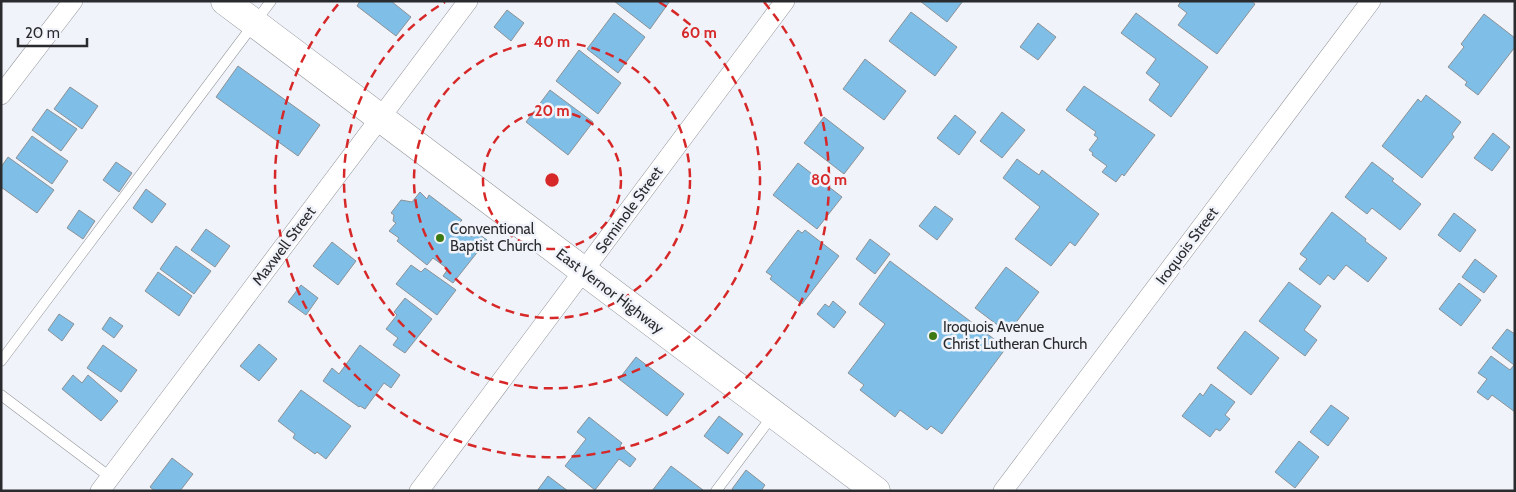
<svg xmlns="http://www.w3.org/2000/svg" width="1516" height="492" font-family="Cabin,sans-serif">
  <rect width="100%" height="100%" fill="#f0f3f9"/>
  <!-- building -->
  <path fill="#7ebee7" stroke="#8c9296" d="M360,1H391L411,17L396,36L357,6Z
    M614,1H670L650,29Z
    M920,1H963L947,22Z
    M1181,1H1251L1255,4L1217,54L1178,25L1187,13L1178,6Z
    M507,10L524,23L511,41L494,27Z
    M911,12L957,47L935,76L889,41Z
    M614,13L645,37L618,73L587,49Z
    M1136,13L1208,67L1171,117L1149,100L1160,84L1146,73L1156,59L1121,33Z
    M1484,14L1515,38V47L1478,95L1465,85L1467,82L1448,67L1464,47L1461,44Z
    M1038,23L1056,37L1038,60L1020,47Z
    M579,50L621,83L598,114L556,81Z
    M865,59L906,91L884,120L843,89Z
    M238,66L320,125L298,156L216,97Z
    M1084,86L1155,135L1124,176L1122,174L1116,182L1102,172L1107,166L1092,155L1093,153L1089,150L1098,138L1094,135L1096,132L1066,110Z
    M70,87L98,106L82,129L54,109Z
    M550,90L593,122L568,155L526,122Z
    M1426,95L1461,122L1452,134L1454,137L1422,178L1382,146L1418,99L1421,102Z
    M47,109L77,129L61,151L32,130Z
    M1002,112L1025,130L1002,158L980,141Z
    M955,115L976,132L959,155L937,138Z
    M824,117L864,148L844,174L804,143Z
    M1493,133L1510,147L1492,171L1474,158Z
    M32,136L68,161L52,184L16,158Z
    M8,157L54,190L37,213L1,187V167Z
    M1017,159L1039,175L1042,170L1099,214L1075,246L1070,242L1051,266L1015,239L1040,207L1003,178Z
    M116,162L132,173L119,192L103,180Z
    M1372,162L1394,179L1392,181L1421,204L1400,230L1372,208L1367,214L1345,197Z
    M798,163L842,197L817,229L773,195Z
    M146,189L166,204L152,223L133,208Z
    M420,192L427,199L429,195L462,220L457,226L472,237L476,232L487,240L453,283L443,276L448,269L433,258L427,265L397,241L399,238L389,231L396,223L393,221L394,215L391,213L401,200L412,202Z
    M935,206L953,219L937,240L919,226Z
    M79,210L95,221L83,239L67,228Z
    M1332,212L1366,239L1365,241L1387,258L1368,282L1346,265L1334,280L1328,275L1320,285L1299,269L1307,259L1300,254Z
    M1454,213L1476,230L1460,252L1438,235Z
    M206,229L230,246L215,267L191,250Z
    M798,230L802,233L805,230L839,256L802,304L770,279L772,276L766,272Z
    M870,239L890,254L875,274L856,259Z
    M332,242L356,261L338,285L313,266Z
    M176,246L211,271L194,294L160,269Z
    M1475,259L1497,276L1484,293L1462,277Z
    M890,261L1006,348L942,434L931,426L927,430L900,410L895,417L860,390L864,385L848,373L885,324L859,304Z
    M411,265L421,272L425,268L456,290L437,315L396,284Z
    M1006,267L1039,292L1008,333L975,308Z
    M158,272L192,296L179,316L145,291Z
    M1289,282L1321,306L1304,330L1317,340L1305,356L1259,321Z
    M1459,283L1481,300L1461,326L1439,309Z
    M301,285L318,298L306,315L288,302Z
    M405,298L432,319L405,353L393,345L398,338L386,329L397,315L394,312Z
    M833,301L846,312L834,328L817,314L825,304L829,307Z
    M59,314L74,324L62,341L48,330Z
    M110,317L123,326L114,338L102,329Z
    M1507,329L1515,334V412L1492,395L1488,400L1477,392L1487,379L1478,373L1491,356L1510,370L1514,365L1492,348Z
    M1245,331L1279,358L1251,395L1217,368Z
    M259,344L277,359L259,381L240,366Z
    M103,345L137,370L121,392L87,368Z
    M360,345L400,375L391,388L384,383L365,409L360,406L359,407L323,381L332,368L339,374Z
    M636,357L684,394L667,416L619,379Z
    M73,375L82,383L88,375L118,401L101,421L62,389Z
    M1211,384L1235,402L1225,415L1230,419L1220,431L1216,429L1210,437L1182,416L1200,393L1203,396Z
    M301,390L351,426L326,459L317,452L315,454L293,438L295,434L278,421Z
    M1331,405L1349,418L1328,446L1310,432Z
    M719,416L743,434L728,454L704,436Z
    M589,417L622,443L620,446L636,459L630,467L619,459L595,490L565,466L586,439L577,432Z
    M1299,441L1319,457L1295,488L1275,472Z
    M172,458L193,474L180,491H155L150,487Z
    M671,466L703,490L702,491H652Z
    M746,470L765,485L761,491H734L732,489Z
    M548,476L568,491H537Z"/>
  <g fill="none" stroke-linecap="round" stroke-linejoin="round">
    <defs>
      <path id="lane" d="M1,361L271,1
        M1,395L110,477
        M716,491L773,415"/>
      <path id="street" d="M1,95L73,1
        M100,491L468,1
        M419,491L785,1
        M1003,491L1371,1"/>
      <path id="secondary" d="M225,1L876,491"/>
    </defs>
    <!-- lane casing -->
    <use href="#lane" stroke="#93969b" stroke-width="11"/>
    <!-- street casing -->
    <use href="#street" stroke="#93969b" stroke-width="20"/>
    <!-- secondary casing -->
    <use href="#secondary" stroke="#93969b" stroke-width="29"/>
    <!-- lane -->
    <use href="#lane" stroke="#fff" stroke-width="10"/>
    <!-- street -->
    <use href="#street" stroke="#fff" stroke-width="19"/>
    <!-- secondary -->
    <use href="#secondary" stroke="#fff" stroke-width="28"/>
  </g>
  <!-- distance rings -->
  <g fill="none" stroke="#d62828" stroke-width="2.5" stroke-dasharray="9 6">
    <circle cx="552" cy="180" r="69"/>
    <circle cx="552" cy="180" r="138"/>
    <path d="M659 2A208 208 0 1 1 445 2"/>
    <path d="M764 2A277 277 0 1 1 340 2"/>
  </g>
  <!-- markers -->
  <g fill="#3d7a14" stroke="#f0f3f9" stroke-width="2">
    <circle cx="440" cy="238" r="5"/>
    <circle cx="933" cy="336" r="5"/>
  </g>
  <g text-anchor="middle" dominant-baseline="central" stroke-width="5" stroke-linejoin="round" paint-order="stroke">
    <!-- street labels -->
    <g font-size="15" fill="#2a2b2e" stroke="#f0f3f9">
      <text transform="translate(629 210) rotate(-54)">Seminole Street</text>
      <text transform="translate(284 246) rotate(-53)">Maxwell Street</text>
      <text transform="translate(1187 246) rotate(-53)">Iroquois Street</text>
      <text transform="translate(610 291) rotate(37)">East Vernor Highway</text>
    </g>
    <!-- poi labels -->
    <g font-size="15" fill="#2a2b2e" stroke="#f0f3f9" text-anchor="start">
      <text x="450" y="229">Conventional<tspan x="450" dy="17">Baptist Church</tspan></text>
      <text x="943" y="327">Iroquois Avenue<tspan x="943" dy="17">Christ Lutheran Church</tspan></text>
    </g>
  </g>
  <circle cx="552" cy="180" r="8" fill="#d62828" stroke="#f0f3f9" stroke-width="2.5"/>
  <g font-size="15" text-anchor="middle" font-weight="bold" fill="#d62828" stroke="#f0f3f9" stroke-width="5" stroke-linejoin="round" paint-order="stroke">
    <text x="699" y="38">60 m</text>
    <text x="552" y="47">40 m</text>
    <text x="552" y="116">20 m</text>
    <text x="829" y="185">80 m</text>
  </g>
  <!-- border -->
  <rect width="1516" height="492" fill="none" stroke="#2a2b2e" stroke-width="5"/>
  <!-- scale -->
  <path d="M18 38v8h69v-8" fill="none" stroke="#2a2b2e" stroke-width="2.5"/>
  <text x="25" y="38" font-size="15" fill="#2a2b2e" stroke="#f0f3f9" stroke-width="4" paint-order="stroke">20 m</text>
</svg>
